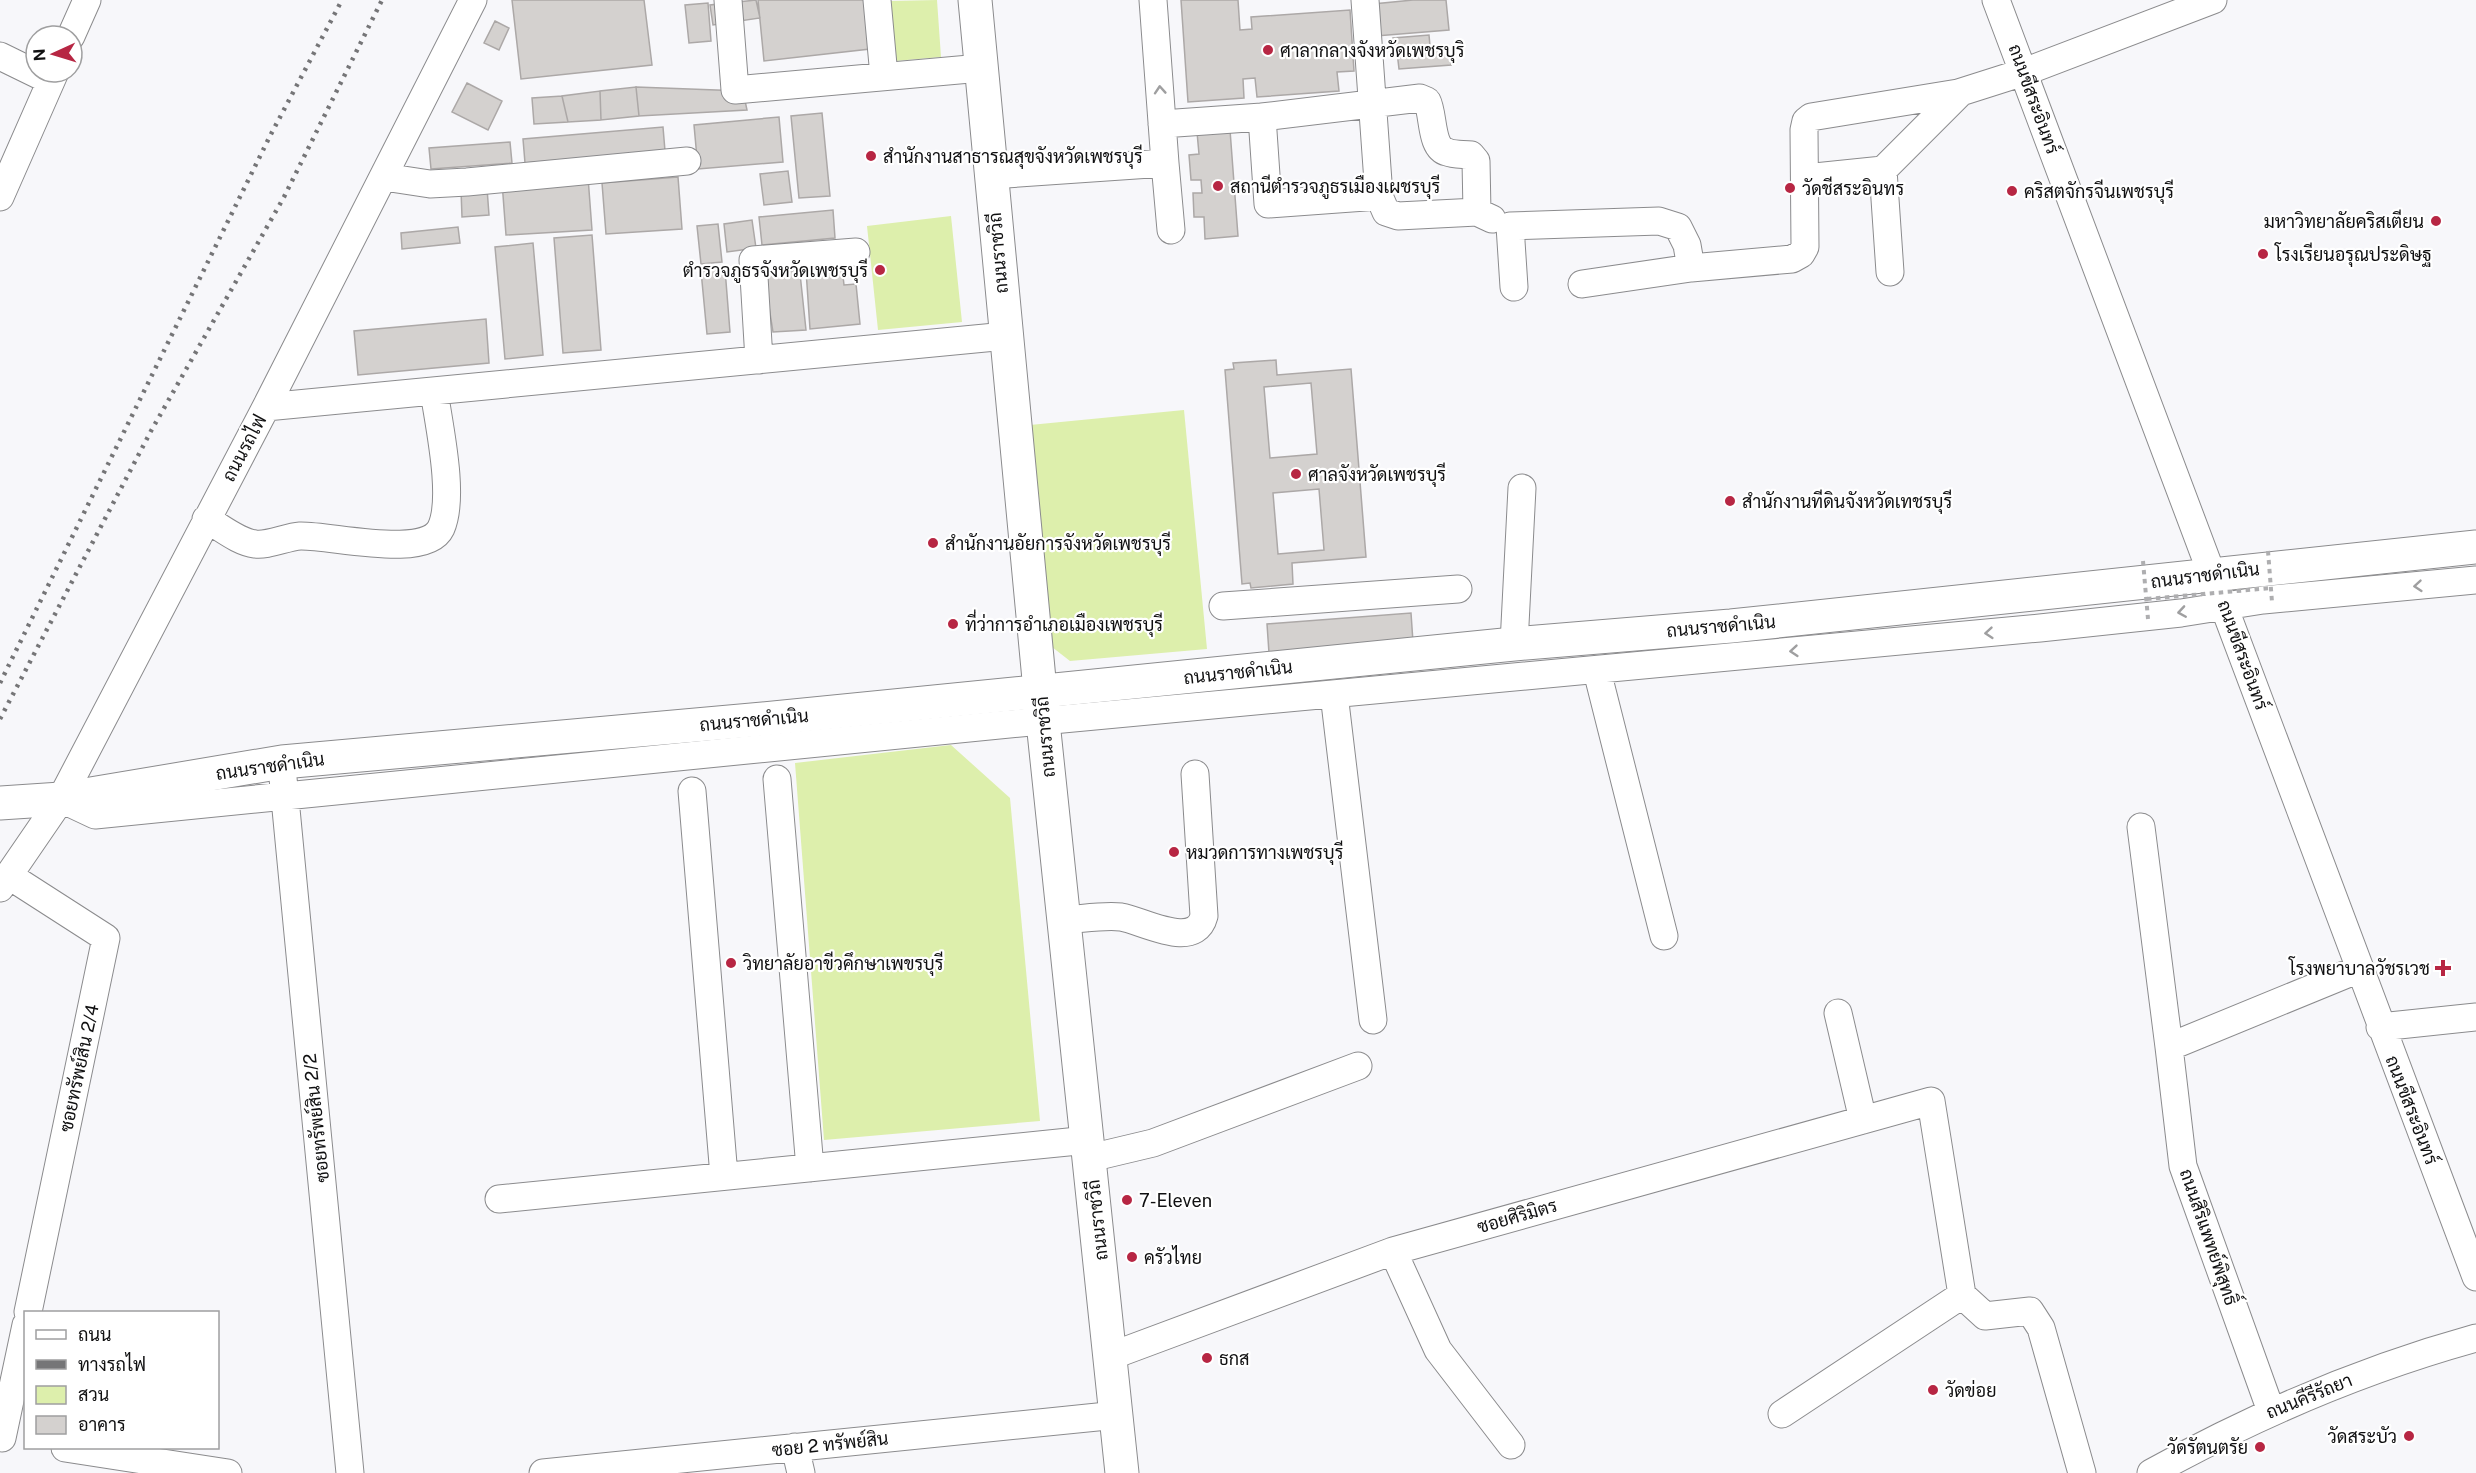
<svg xmlns="http://www.w3.org/2000/svg" width="2476" height="1473" font-family="'Public Sans',Sarabun,sans-serif">
  <rect width="100%" height="100%" fill="#f7f7fa"/>
  <!-- green -->
  <path fill="#ddefac" d="M937,0L941,57L895,61L891,1Z
    M951,216L962,322L878,330L867,226Z
    M1184,410L1207,649L1070,661L1052,647L1030,425Z
    M951,745L1010,798L1040,1121L824,1140L795,763Z"/>
  <!-- building -->
  <path fill="#d4d1cf" stroke="#aca8a7" stroke-width="1.5" fill-rule="evenodd" d="M512,0H644L652,65L521,79Z
    M756,0L760,18L713,25L710,5Z
    M758,0H865L870,49L764,61Z
    M1181,0H1238L1240,30L1252,29L1251,17L1350,10L1354,71L1337,72L1339,91L1257,97L1255,78L1243,79L1244,98L1188,102Z
    M1413,0H1446L1449,30L1376,36L1373,4Z
    M708,3L711,41L689,43L685,5Z
    M495,21L509,28L499,50L484,43Z
    M1429,35L1430,46L1394,49L1393,38Z
    M1449,48L1451,65L1399,69L1397,52Z
    M467,83L502,101L488,130L452,112Z
    M636,87L743,91L747,110L639,116Z
    M636,87L639,116L601,120L600,91Z
    M600,91L601,120L568,122L562,96Z
    M562,96L568,122L534,124L532,98Z
    M822,113L830,196L799,198L791,116Z
    M779,117L783,162L698,169L694,125Z
    M663,127L665,151L525,163L523,139Z
    M1230,130L1238,236L1205,239L1204,217H1194L1193,193H1202L1201,180H1191L1189,155L1199,154L1197,132Z
    M510,142L512,163L431,169L429,148Z
    M788,171L792,202L764,205L760,174Z
    M588,177L592,230L506,235L502,182Z
    M678,177L682,229L606,234L602,183Z
    M487,188L489,215L462,217L461,190Z
    M833,210L835,238L762,245L759,217Z
    M752,220L756,248L727,252L724,224Z
    M718,224L722,262L701,264L697,226Z
    M458,227L460,243L402,249L401,233Z
    M592,235L601,350L563,353L554,238Z
    M533,243L543,355L505,359L495,247Z
    M799,264L806,330L773,332L763,269Z
    M842,267L844,285L856,284L860,324L810,329L806,270Z
    M725,269L730,332L707,334L701,271Z
    M486,319L489,363L358,375L354,331Z
    M1276,360L1277,375L1351,369L1366,557L1292,563L1293,584L1251,588L1250,583L1242,584L1225,370L1234,369L1233,363ZM1311,383L1317,454L1270,458L1264,387ZM1319,489L1324,550L1278,554L1273,493Z
    M1411,613L1413,642L1269,653L1267,624Z"/>
  <g fill="none" stroke-linecap="round" stroke-linejoin="round">
    <defs>
      <path id="minor" d="M728,0L735,90L981,68
        M877,0L884,76
        M1365,0L1379,196L1268,204L1262,117L1420,98L1427,101C1434,114 1430,148 1447,152C1454,155 1463,154 1471,155L1476,161L1477,212
        M1996,0L2476,1277
        M71,36L87,0
        M0,56L51,81
        M1162,124L1262,117
        M1165,163L1171,230
        M1883,170L1960,93
        M991,175L1165,163L1153,0
        M384,177L430,184L467,182L687,161
        M1805,178L1883,170L1890,272
        M1379,196L1386,212L1398,216L1477,212L1492,219
        M0,197L55,72
        M1582,284L1691,268
        M1514,287L1510,226L1659,221L1678,227L1687,245L1691,268L1792,259L1801,254L1805,247L1804,130L1806,121L1811,117L1958,93L2024,72L2213,0
        M759,360L753,260L856,252
        M266,407L1006,336
        M206,519C221,527 238,542 255,544C266,546 287,537 300,536C331,535 426,560 441,528C455,497 439,426 434,391
        M1223,606L1458,589
        M1514,644L1522,488
        M1597,671L1664,936
        M1334,694L1373,1020
        M283,778L350,1473
        M777,779L810,1168
        M692,791L724,1176
        M61,799L95,815L999,725L2040,628L2181,613L2263,600L2476,580
        M2141,827L2169,1047
        M8,875L106,938L28,1312
        M0,888L61,799L266,407L473,0
        M1064,920C1082,919 1103,915 1121,917C1144,921 1195,951 1204,916L1195,774
        M1838,1013L1863,1120
        M2380,1027L2476,1017
        M1090,1158L1153,1143L1358,1066
        M499,1199L1088,1140
        M1393,1251L1438,1350L1511,1445
        M1111,1356L1393,1251L1931,1101L1962,1295L1985,1316L2030,1311L2041,1328L2082,1473
        M2271,1411L2183,1166L2169,1047L2359,969
        M1782,1414L1962,1295
        M2,1438L26,1325
        M795,1447L801,1473
        M65,1448L228,1473
        M543,1473L1117,1415
        M2151,1473C2256,1415 2360,1370 2476,1338"/>
      <path id="major" d="M975,0L1043,722L1122,1473
        M0,803L61,799L282,762L763,719L1514,644L1731,626L2476,547"/>
    </defs>
    <!-- minor casing -->
    <use href="#minor" stroke="#8b8b8d" stroke-width="29"/>
    <!-- major casing -->
    <use href="#major" stroke="#8b8b8d" stroke-width="35"/>
    <!-- minor -->
    <use href="#minor" stroke="#fff" stroke-width="27"/>
    <!-- major -->
    <use href="#major" stroke="#fff" stroke-width="33"/>
    <!-- rail -->
    <path stroke="#757577" stroke-width="4.5" stroke-dasharray="3 6" stroke-linecap="butt" d="M0,683L270,136L342,0
      M0,719L151,431L284,197L382,0"/>
    <!-- path-bridge -->
    <path stroke="#aeaeb0" stroke-width="4" stroke-dasharray="4.5 4.5" stroke-linecap="butt" d="M2268,551L2272,602
      M2143,561L2148,619
      M2147,599L2271,588"/>
  </g>
  <!-- one-way arrows -->
  <defs><path id="oneway-chevron" d="M-2-3.5L2.5 0L-2 3.5" fill="none" stroke-width="1.6" stroke-linecap="round" stroke-linejoin="round" transform="scale(1.5)"/></defs>
  <g stroke="#9f9fa0">
    <use href="#oneway-chevron" transform="translate(1160 90) rotate(-94)"/>
    <use href="#oneway-chevron" transform="translate(2418 586) rotate(175)"/>
    <use href="#oneway-chevron" transform="translate(2182 612) rotate(171)"/>
    <use href="#oneway-chevron" transform="translate(1989 633) rotate(175)"/>
    <use href="#oneway-chevron" transform="translate(1794 651) rotate(175)"/>
  </g>
  <!-- markers -->
  <g fill="#b72643" stroke="#fff" stroke-width="2">
    <circle cx="1268" cy="50" r="6"/>
    <circle cx="871" cy="156" r="6"/>
    <circle cx="1218" cy="186" r="6"/>
    <circle cx="1790" cy="188" r="6"/>
    <circle cx="2012" cy="191" r="6"/>
    <circle cx="2436" cy="221" r="6"/>
    <circle cx="2263" cy="254" r="6"/>
    <circle cx="880" cy="270" r="6"/>
    <circle cx="1296" cy="474" r="6"/>
    <circle cx="1730" cy="501" r="6"/>
    <circle cx="933" cy="543" r="6"/>
    <circle cx="953" cy="624" r="6"/>
    <circle cx="1174" cy="852" r="6"/>
    <circle cx="731" cy="963" r="6"/>
    <path d="M2440 959h6v6h6v6h-6v6h-6v-6h-6v-6h6z"/>
    <circle cx="1127" cy="1200" r="6"/>
    <circle cx="1132" cy="1257" r="6"/>
    <circle cx="1207" cy="1358" r="6"/>
    <circle cx="1933" cy="1390" r="6"/>
    <circle cx="2409" cy="1436" r="6"/>
    <circle cx="2260" cy="1447" r="6"/>
  </g>
  <g text-anchor="middle" dominant-baseline="central" stroke-width="4.5" stroke-linejoin="round" paint-order="stroke">
    <!-- poi labels -->
    <g font-size="18" fill="#101011" stroke="#fff" text-anchor="start">
      <text x="1280" y="50">ศาลากลางจังหวัดเพชรบุริ</text>
      <text x="883" y="156">สำนักงานสาธารณสุขจังหวัดเพชรบุรี</text>
      <text x="1230" y="186">สถานีตำรวจภูธรเมืองเผชรบุรี</text>
      <text x="1802" y="188">วัดชีสระอินทร</text>
      <text x="2024" y="191">คริสตจักรจีนเพชรบุรี</text>
      <text x="2424" y="221" text-anchor="end">มหาวิทยาลัยคริสเตียน</text>
      <text x="2275" y="254">โรงเรียนอรุณประดิษฐ</text>
      <text x="868" y="270" text-anchor="end">ตำรวจภูธรจังหวัดเพชรบุรี</text>
      <text x="1308" y="474">ศาลจังหวัดเพชรบุรี</text>
      <text x="1742" y="501">สำนักงานทีดินจังหวัดเทชรบุรี</text>
      <text x="945" y="543">สำนักงานอัยการจังหวัดเพชรบุรี</text>
      <text x="965" y="624">ที่ว่าการอำเภอเมืองเพชรบุรี</text>
      <text x="1186" y="852">หมวดการทางเพชรบุรี</text>
      <text x="743" y="963">วิทยาลัยอาขีวคึกษาเพขรบุรี</text>
      <text x="2430" y="968" text-anchor="end">โรงพยาบาลวัชรเวช</text>
      <text x="1139" y="1200">7-Eleven</text>
      <text x="1144" y="1257">ครัวไทย</text>
      <text x="1219" y="1358">ธกส</text>
      <text x="1945" y="1390">วัดข่อย</text>
      <text x="2397" y="1436" text-anchor="end">วัดสระบัว</text>
      <text x="2248" y="1447" text-anchor="end">วัดรัตนตรัย</text>
    </g>
    <!-- street labels -->
    <g font-size="18" fill="#101011" stroke="#fff">
      <text transform="translate(2034 99) rotate(70)">ถนนขีสระอินทร์</text>
      <text transform="translate(998 253) rotate(-95)">ถนนราชวิถี</text>
      <text transform="translate(244 448) rotate(-62)">ถนนรถไฟ</text>
      <text transform="translate(2205 575) rotate(-7)">ถนนราชดำเนิน</text>
      <text transform="translate(1721 626) rotate(-5)">ถนนราชดำเนิน</text>
      <text transform="translate(2243 655) rotate(70)">ถนนขีสระอินทร์</text>
      <text transform="translate(1238 672) rotate(-6)">ถนนราชดำเนิน</text>
      <text transform="translate(754 720) rotate(-5)">ถนนราชดำเนิน</text>
      <text transform="translate(1045 737) rotate(-95)">ถนนราชวิถี</text>
      <text transform="translate(270 766) rotate(-8)">ถนนราชดำเนิน</text>
      <text transform="translate(79 1068) rotate(-78)">ซอยทรัพย์สิน 2/4</text>
      <text transform="translate(2412 1110) rotate(69)">ถนนขีสระอินทร์</text>
      <text transform="translate(316 1118) rotate(-96)">ซอยทรัพย์สิน 2/2</text>
      <text transform="translate(1517 1216) rotate(-16)">ซอยศิริมิตร</text>
      <text transform="translate(1097 1220) rotate(-96)">ถนนราชวิถี</text>
      <text transform="translate(2209 1237) rotate(71)">ถนนสิริแพทย์พิสุทธิ์</text>
      <text transform="translate(2309 1396) rotate(-22)">ถนนคีรีรัถยา</text>
      <text transform="translate(830 1444) rotate(-6)">ซอย 2 ทรัพย์สิน</text>
    </g>
  </g>
  <!-- legend -->
  <rect x="24" y="1311" width="195" height="138" fill="#ffffff" stroke="#9f9fa0" stroke-width="1.5"/>
  <rect x="36" y="1330" width="30" height="9" fill="#ffffff" stroke="#9f9fa0" stroke-width="1.5"/>
  <text x="78" y="1341" font-size="18" fill="#101011">ถนน</text>
  <rect x="36" y="1360" width="30" height="9" fill="#757577" stroke="#9f9fa0" stroke-width="1.5"/>
  <text x="78" y="1371" font-size="18" fill="#101011">ทางรถไฟ</text>
  <rect x="36" y="1386" width="30" height="18" fill="#ddefac" stroke="#9f9fa0" stroke-width="1.5"/>
  <text x="78" y="1401" font-size="18" fill="#101011">สวน</text>
  <rect x="36" y="1416" width="30" height="18" fill="#d4d1cf" stroke="#9f9fa0" stroke-width="1.5"/>
  <text x="78" y="1431" font-size="18" fill="#101011">อาคาร</text>
  <!-- north arrow -->
  <g transform="translate(54 54) rotate(266)"><circle r="28" fill="#ffffff" stroke="#9f9fa0" stroke-width="1.5"/>
  <path d="M0-4.5L10 22L0 15L-10 22Z" fill="#b72643"/>
  <text y="-9" font-size="16" font-weight="bold" text-anchor="middle" fill="#101011">N</text>
  </g>
</svg>
